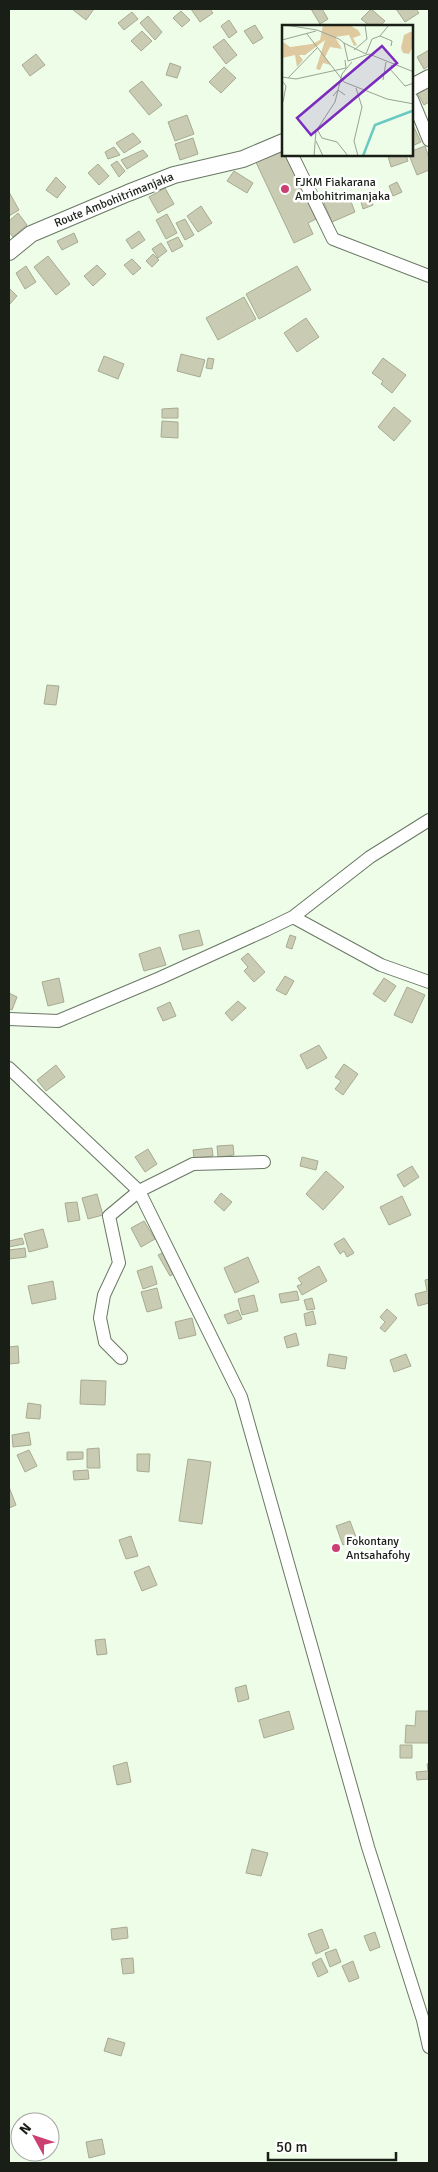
<svg xmlns="http://www.w3.org/2000/svg" width="438" height="2172" font-family="Signika,sans-serif">
  <rect width="100%" height="100%" fill="#edfde7"/>
  <!-- building -->
  <path fill="#cacbb3" stroke="#a8aa92" d="M72,9H94L86,20Z
    M191,9H210L213,13L200,22Z
    M311,9H322L328,19L320,24Z
    M371,9L385,21L380,26H370L361,19Z
    M396,9H416L419,13L405,22Z
    M181,11L190,20L182,27L173,18Z
    M132,12L138,19L124,30L118,23Z
    M148,16L162,32L155,40L140,23Z
    M229,20L237,32L229,38L221,26Z
    M255,25L263,38L253,44L244,31Z
    M142,31L152,41L141,51L131,41Z
    M224,39L237,55L226,64L213,47Z
    M429,50V66L424,69L417,57Z
    M36,54L45,65L30,76L22,65Z
    M170,63L181,67L177,78L166,75Z
    M224,67L236,78L221,93L209,82Z
    M142,81L162,105L149,115L129,91Z
    M429,85V102L424,105L417,92Z
    M187,115L194,134L175,141L168,122Z
    M412,123L421,142L412,146Z
    M133,133L141,142L124,153L116,143Z
    M193,138L198,154L180,160L175,144Z
    M425,146L429,158V170L417,175L409,155H412V151Z
    M114,147L120,155L108,159L105,152Z
    M143,150L148,156L127,169L121,160Z
    M283,150V155H286L316,219L308,223L313,234L294,243L254,158Z
    M391,155H406L408,161L391,167L388,156Z
    M117,161L125,171L119,177L111,165Z
    M98,164L109,176L99,185L88,173Z
    M234,171L253,183L247,193L227,181Z
    M56,177L66,187L57,198L46,190Z
    M397,182L402,192L393,196L389,186Z
    M165,188L174,204L158,213L149,197Z
    M9,192L19,210L9,216Z
    M368,192L373,205L363,209L359,195Z
    M348,194L355,212L332,222L324,203Z
    M201,206L212,223L198,232L187,216Z
    M18,213L27,225L13,237L9,232V221Z
    M167,214L177,233L166,239L156,220Z
    M185,219L194,235L185,240L176,223Z
    M139,231L145,240L132,249L126,240Z
    M74,233L78,242L62,250L57,241Z
    M178,237L183,246L172,252L167,242Z
    M161,243L167,251L158,258L152,249Z
    M153,254L159,260L152,267L146,261Z
    M48,256L70,284L56,295L34,267Z
    M132,259L141,268L133,275L124,265Z
    M97,265L106,274L93,286L84,276Z
    M26,266L36,282L25,289L16,273Z
    M297,266L311,290L259,319L246,294Z
    M9,288L17,296L9,305Z
    M244,297L256,319L218,340L206,318Z
    M306,318L319,337L297,352L284,333Z
    M181,354L205,360L200,377L177,371Z
    M104,356L124,364L118,379L98,371Z
    M208,358L214,359L212,369L206,368Z
    M383,358L406,375L392,393L381,384L383,381L372,373Z
    M394,407L411,421L394,441L378,427Z
    M178,408V418H162V409Z
    M162,421L178,422V438L161,437Z
    M47,685L59,686L56,705L44,704Z
    M199,930L203,945L183,950L179,935Z
    M290,935L296,937L292,949L286,947Z
    M160,947L166,965L144,971L139,954Z
    M248,953L265,972L254,982L244,971L248,967L241,959Z
    M285,976L294,981L286,995L276,990Z
    M59,978L64,1002L48,1006L42,982Z
    M384,978L396,986L385,1002L373,994Z
    M407,987L425,995L412,1023L394,1015Z
    M9,993L17,997L12,1010L9,1009Z
    M238,1001L246,1008L232,1021L225,1013Z
    M170,1002L176,1016L163,1021L157,1008Z
    M319,1045L327,1058L307,1069L300,1055Z
    M344,1064L358,1074L343,1095L335,1089L341,1081L335,1077Z
    M56,1065L65,1077L46,1091L37,1080Z
    M233,1145L234,1155L218,1157L217,1146Z
    M212,1148L213,1156L194,1158L193,1150Z
    M148,1149L157,1164L145,1172L135,1157Z
    M302,1157L318,1161L316,1170L300,1166Z
    M412,1166L419,1177L404,1187L397,1175Z
    M326,1171L344,1187L323,1210L306,1194Z
    M221,1193L232,1202L224,1211L214,1202Z
    M97,1194L103,1215L88,1219L82,1198Z
    M402,1196L411,1215L389,1225L380,1207Z
    M77,1202L80,1220L68,1222L65,1203Z
    M144,1221L155,1239L141,1247L131,1228Z
    M43,1229L48,1247L29,1252L24,1234Z
    M22,1238L24,1244L9,1247V1241Z
    M344,1238L354,1253L347,1257L344,1251L340,1254L334,1244Z
    M25,1248L26,1257L9,1259V1250Z
    M170,1249L181,1270L170,1276L158,1255Z
    M248,1257L259,1282L235,1293L224,1268Z
    M152,1266L157,1284L143,1289L137,1271Z
    M319,1266L327,1281L302,1295L297,1286L302,1284L298,1278Z
    M429,1279V1303L418,1306L415,1294L427,1291L425,1280Z
    M53,1281L56,1299L32,1304L28,1286Z
    M157,1288L162,1308L147,1312L141,1292Z
    M297,1291L299,1300L281,1303L279,1294Z
    M254,1295L258,1311L242,1315L238,1299Z
    M312,1298L315,1309L307,1310L304,1300Z
    M387,1309L397,1318L385,1332L380,1328L385,1322L380,1317Z
    M238,1310L242,1319L228,1324L224,1315Z
    M313,1311L316,1324L306,1326L304,1314Z
    M192,1318L196,1335L179,1339L175,1322Z
    M296,1333L299,1345L287,1348L284,1337Z
    M18,1346L19,1363L9,1364V1347Z
    M329,1354L347,1357L345,1369L327,1366Z
    M406,1354L411,1366L394,1372L390,1360Z
    M81,1380L106,1381L105,1405L80,1404Z
    M28,1403L41,1405L40,1419L26,1418Z
    M29,1432L31,1445L13,1447L12,1435Z
    M99,1448L100,1468H87V1449Z
    M29,1450L37,1466L25,1472L17,1455Z
    M67,1452H83V1459L67,1460Z
    M137,1454H150L149,1472L137,1471Z
    M188,1459L211,1462L202,1524L179,1521Z
    M88,1470L89,1479L74,1480L73,1471Z
    M9,1487L16,1505L9,1508Z
    M350,1521L357,1540L343,1545L336,1526Z
    M131,1536L138,1556L126,1559L119,1540Z
    M149,1566L157,1585L142,1591L134,1572Z
    M105,1639L107,1654L97,1655L95,1640Z
    M246,1685L249,1699L238,1702L235,1688Z
    M289,1711L294,1729L264,1738L259,1720Z
    M416,1711H429V1743H405L406,1725L415,1726Z
    M400,1745H412V1758H400Z
    M127,1762L131,1782L117,1785L113,1766Z
    M429,1763V1779L417,1780L416,1772L428,1771L427,1764Z
    M252,1849L268,1853L261,1876L246,1873Z
    M127,1927L128,1938L112,1940L111,1929Z
    M322,1929L329,1948L316,1954L308,1934Z
    M375,1932L380,1947L370,1951L364,1936Z
    M336,1949L341,1962L330,1967L325,1953Z
    M133,1958L134,1973L123,1974L121,1959Z
    M321,1958L328,1972L318,1977L312,1963Z
    M353,1961L359,1978L349,1982L342,1966Z
    M108,2038L125,2043L121,2056L104,2051Z
    M102,2139L105,2154L89,2158L86,2142Z"/>
  <g fill="none" stroke-linecap="round" stroke-linejoin="round">
    <defs>
      <path id="minor" d="M412,99L429,140
        M292,155L333,239L429,276
        M293,917L381,965L429,982
        M9,1019L58,1021L160,978L266,930L293,917L370,857L429,820
        M9,1068L139,1191L241,1397L368,1847L423,2020L429,2047
        M121,1358L105,1342L100,1318L104,1295L119,1263L109,1216L139,1191L193,1164L264,1162"/>
      <path id="tertiary" d="M412,87L429,78
        M9,252L31,234L128,193L174,175L243,159L283,142"/>
    </defs>
    <!-- minor casing -->
    <use href="#minor" stroke="#6a7764" stroke-width="14"/>
    <!-- tertiary casing -->
    <use href="#tertiary" stroke="#6a7764" stroke-width="18"/>
    <!-- minor -->
    <use href="#minor" stroke="#fff" stroke-width="12"/>
    <!-- tertiary -->
    <use href="#tertiary" stroke="#fff" stroke-width="16"/>
  </g>
  <!-- markers -->
  <g fill="#cb3f72" stroke="#fff" stroke-width="2">
    <circle cx="285" cy="189" r="5"/>
    <circle cx="336" cy="1548" r="5"/>
  </g>
  <g text-anchor="middle" dominant-baseline="central" stroke-width="5" stroke-linejoin="round" paint-order="stroke">
    <!-- poi labels -->
    <g font-size="12" fill="#191e17" stroke="#fff" text-anchor="start">
      <text x="295" y="182">FJKM Fiakarana<tspan x="295" dy="14">Ambohitrimanjaka</tspan></text>
      <text x="346" y="1541">Fokontany<tspan x="346" dy="14">Antsahafohy</tspan></text>
    </g>
    <!-- street labels -->
    <g font-size="12" fill="#191e17" stroke="#fff">
      <text transform="translate(114 200) rotate(-22)">Route Ambohitrimanjaka</text>
    </g>
  </g>
  <!-- overview -->
  <g transform="translate(282 25)">
    <rect width="131" height="131" fill="#edfde7"/>
    <path d="M41,0H67L76,5L79,10L71,13L75,20L72,21L67,10L53,12L60,24L48,22L43,32L49,40L41,38L38,45L34,44L43,15L23,30H17L21,35L15,42L13,30L0,33V16L8,22L30,19L38,15ZM128,7H131L132,19L127,29L121,28L119,23L122,10Z" fill="#dfc9a1"/>
    <path fill="none" stroke="#6bc9c3" stroke-width="2.5" d="M81,131L93,100L130,86"/>
    <path fill="none" stroke="#98a494" stroke-width="1" d="M3,0L35,5L57,14L62,18L66,36L87,29L132,47M25,9L62,57L105,74L132,79M98,11L110,16L109,21M0,15L34,6M62,18L84,29L90,14L98,11L107,0M72,25L85,14L83,0M110,40L108,44L123,61L132,58M0,52L14,54L64,43L63,35M6,53L35,23M101,55L104,37M74,63L80,82L72,116L76,131M51,71L56,65L63,70M1,77L4,61L1,57M35,104L40,113L55,117L66,131M34,116L41,131M32,131L34,106L53,77L60,49L70,37"/>
    <path fill="#7b2cbf" fill-opacity="0.15" stroke="#7b2cbf" stroke-width="2.5" d="M100,21L115,38L29,110L15,93Z"/>
    <rect width="131" height="131" fill="none" stroke="#191e17" stroke-width="2.5"/>
  </g>
  <!-- border -->
  <rect width="438" height="2172" fill="none" stroke="#191e17" stroke-width="20"/>
  <!-- north arrow -->
  <g transform="translate(35 2137) rotate(310)"><circle r="24" fill="#ffffff" stroke="#a3a5a2"/>
  <path d="M0-4L9 19L0 12L-9 19Z" fill="#cb3f72"/>
  <text y="-8" font-size="14" font-weight="bold" text-anchor="middle" fill="#191e17">N</text>
  </g>
  <!-- scale -->
  <path d="M268 2152v8h128v-8" fill="none" stroke="#191e17" stroke-width="2.5"/>
  <text x="276" y="2152" font-size="15" fill="#191e17" stroke="#ffffff" stroke-width="4" paint-order="stroke">50 m</text>
</svg>
